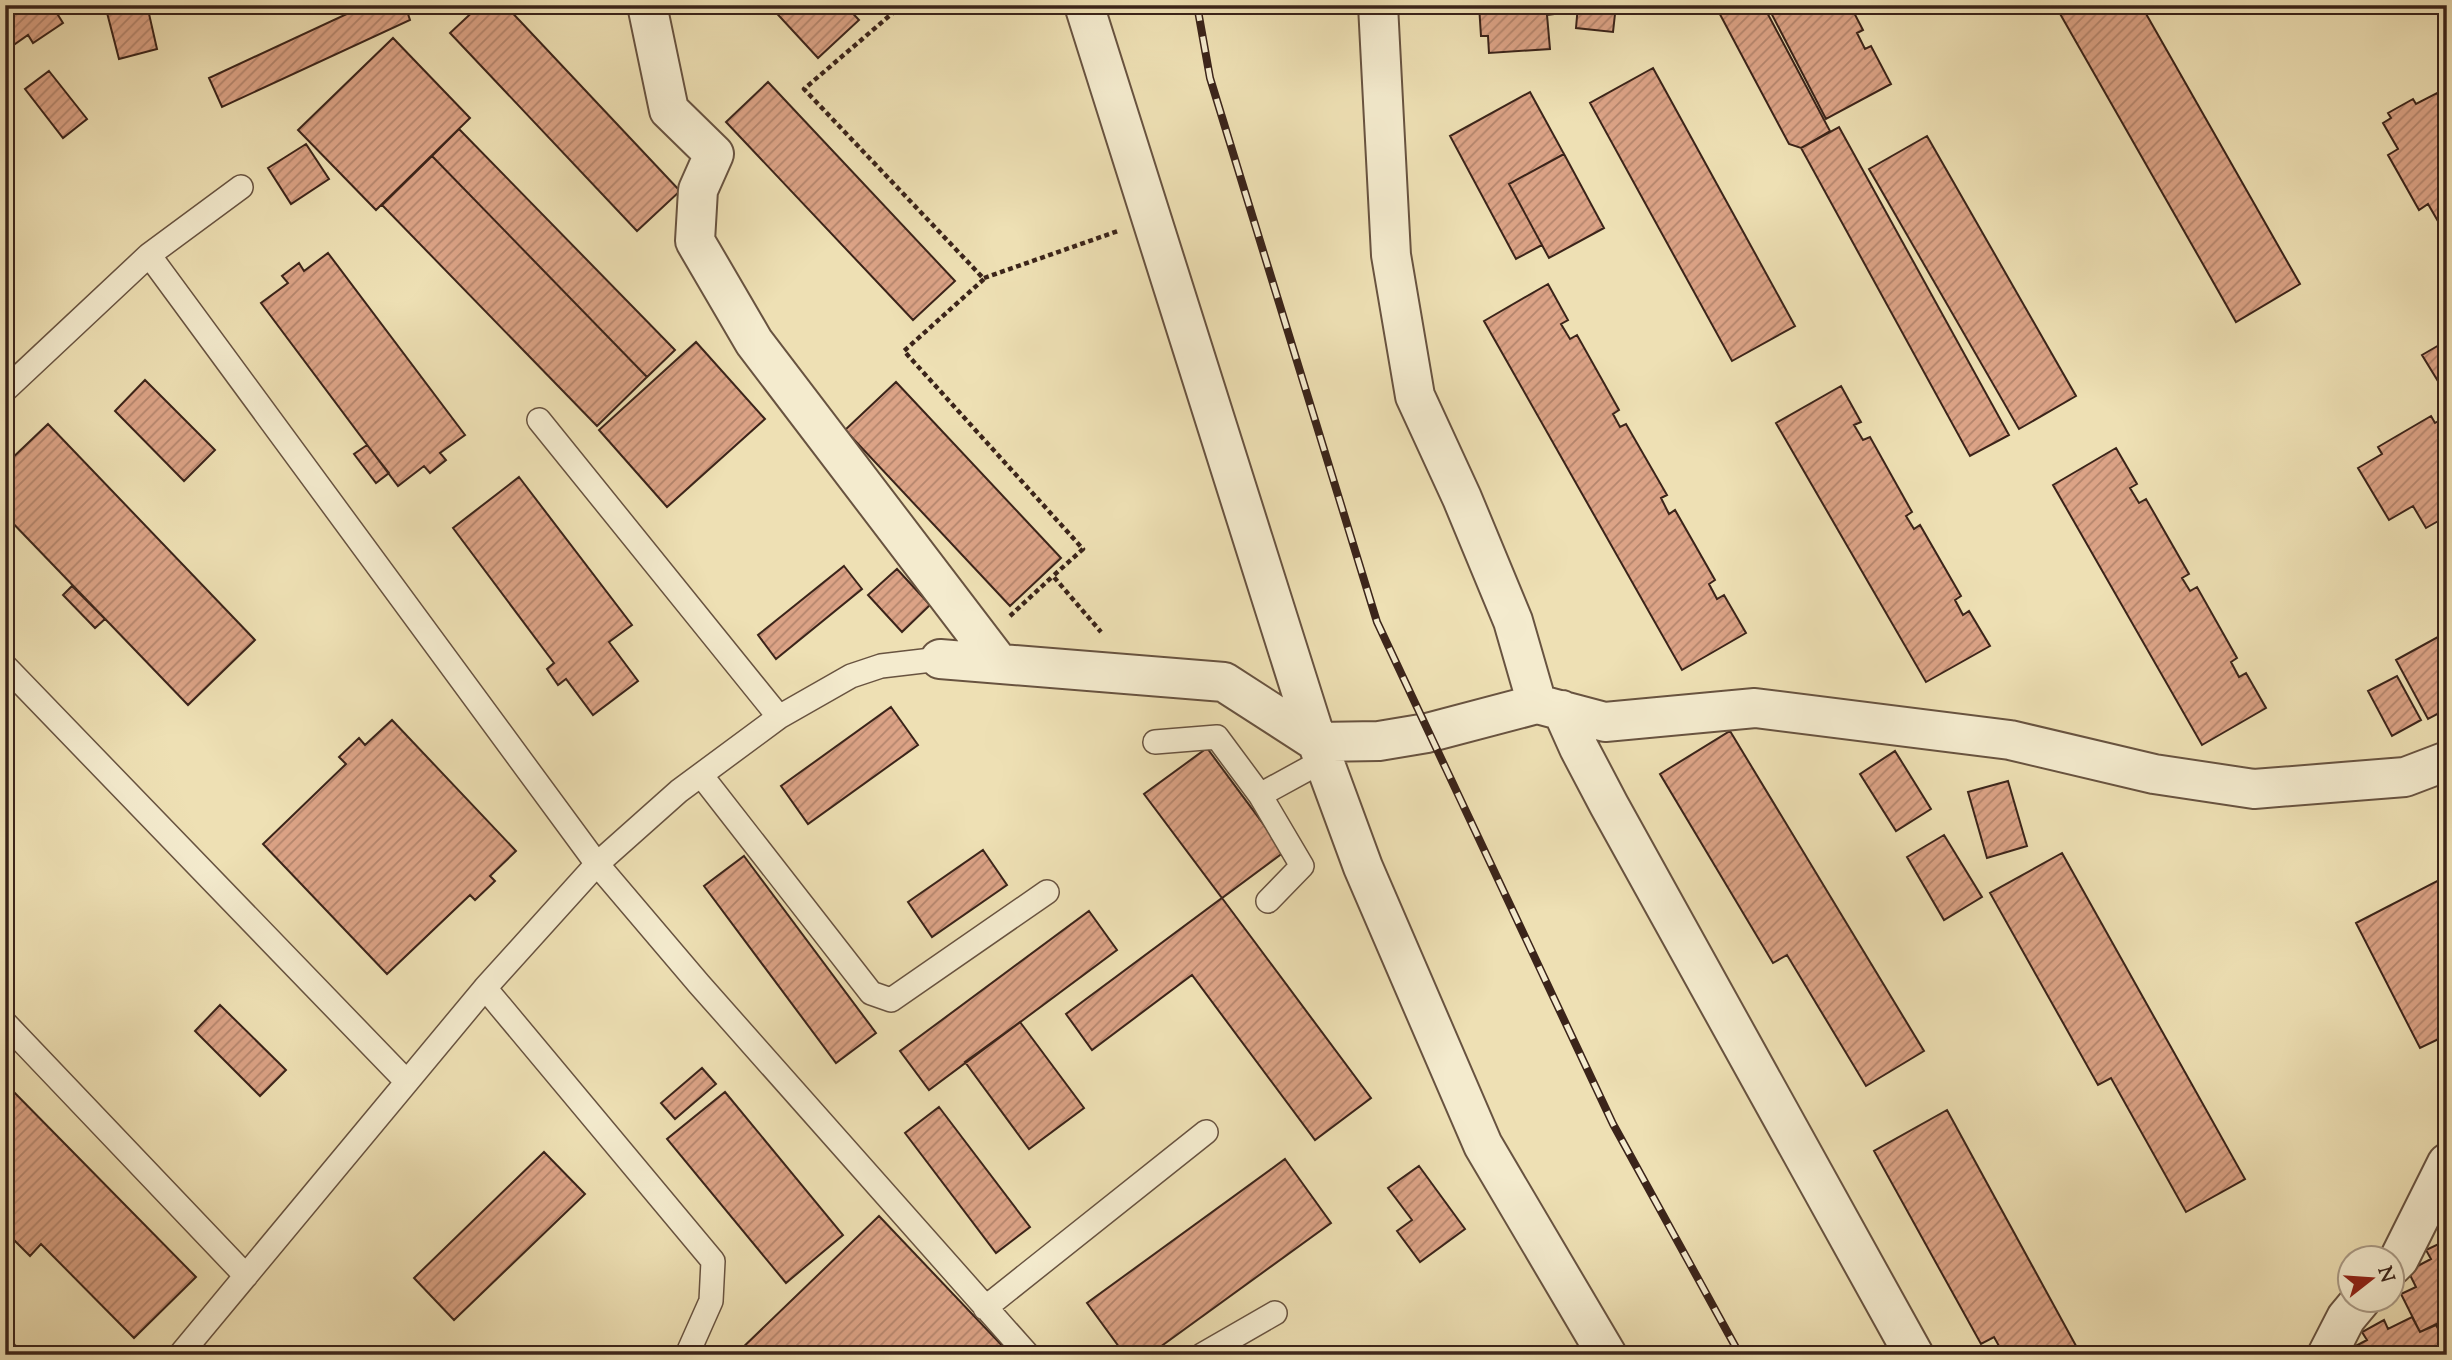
<svg xmlns="http://www.w3.org/2000/svg" width="2452" height="1360" font-family="'Sorts Mill Goudy',serif">
  <defs>
    <pattern id="building-hatch" width="6" height="6" patternUnits="userSpaceOnUse" patternTransform="scale(1.75)"><rect width="6" height="6" fill="#dca386"/><path d="M-1 1l2-2M0 6l6-6M5 7l2-2" fill="none" stroke="#b4856d"/></pattern>
  </defs>
  <rect width="100%" height="100%" fill="#eee0b4"/>
  <filter id="stains"><feTurbulence type="fractalNoise" baseFrequency=".00286" numOctaves="4"/><feColorMatrix values="0 0 0 0 .2 0 0 0 0 .09 0 0 0 0 .02 0 0 0 .5 -.17"/></filter>
  <radialGradient id="worn" r=".72"><stop offset=".6" stop-color="#630" stop-opacity="0"/><stop offset="1" stop-color="#630" stop-opacity=".3"/></radialGradient>
  <!-- building -->
  <path fill="url(#building-hatch)" stroke="#3b241a" stroke-width="2" d="M5,5H67L69,8L58,15L63,23L33,43L28,35L5,51Z
    M105,5H147L157,49L119,59Z
    M366,5H405L410,20L222,107L209,78Z
    M480,5H505L680,191L637,231L450,33Z
    M769,5H845L859,20L818,58Z
    M1479,5H1562L1563,13L1547,15L1550,49L1489,53L1488,36H1481Z
    M1578,5H1616L1613,32L1576,28Z
    M1715,5H1763L1830,131L1801,148L1789,144Z
    M1767,5H1850L1863,30L1857,33L1865,49L1871,46L1891,84L1826,119Z
    M2055,5H2141L2300,284L2236,322Z
    M393,38L470,118L376,210L298,130Z
    M1653,68L1795,326L1732,361L1590,103Z
    M49,71L87,119L63,138L25,89Z
    M768,82L955,281L913,320L726,122Z
    M1530,92L1564,154L1509,184L1542,245L1516,259L1450,136Z
    M2437,93L2442,103L2447,100V228L2443,230L2428,204L2419,210L2388,155L2398,149L2383,123L2391,118L2388,113L2413,99L2416,104Z
    M1839,127L2009,435L1970,456L1801,148Z
    M459,129L675,350L647,377L432,156Z
    M1927,136L2076,396L2019,429L1869,169Z
    M306,144L329,179L291,204L268,168Z
    M1564,154L1604,228L1549,258L1509,184Z
    M432,156L647,377L597,426L382,205Z
    M328,253L465,435L440,453L446,460L430,473L424,466L398,486L261,303L288,283L282,276L299,263L304,271Z
    M1548,284L1568,320L1561,324L1570,339L1577,335L1619,410L1613,414L1620,427L1626,424L1667,495L1661,498L1669,514L1675,510L1715,580L1709,584L1717,599L1724,595L1746,633L1682,670L1484,321Z
    M2447,331V396L2422,355L2446,341L2442,334Z
    M696,342L765,419L667,507L599,430Z
    M145,380L215,450L184,481L115,411Z
    M896,382L1061,558L1010,606L845,430Z
    M1841,386L1861,422L1854,425L1863,440L1870,437L1912,512L1906,516L1914,529L1920,525L1961,596L1955,600L1963,615L1969,611L1990,646L1926,682L1776,423Z
    M2431,416L2435,423L2447,416V516L2426,528L2413,506L2389,520L2358,468L2382,454L2378,447Z
    M48,424L255,640L188,705L5,515V465Z
    M367,445L389,473L376,483L354,454Z
    M2116,448L2137,484L2130,488L2139,503L2146,499L2189,574L2182,578L2190,591L2197,587L2237,658L2231,662L2239,677L2246,673L2266,708L2202,745L2053,485Z
    M519,477L632,625L609,642L638,681L593,715L566,679L558,685L547,669L554,663L453,528Z
    M844,566L862,589L776,659L758,635Z
    M897,569L930,605L902,632L868,595Z
    M72,586L105,619L95,628L63,595Z
    M2447,632V709L2428,719L2396,660Z
    M2397,676L2421,720L2392,736L2368,691Z
    M891,707L918,745L808,824L781,786Z
    M392,720L516,851L490,876L495,881L475,900L470,895L387,974L263,844L346,764L339,757L359,738L365,745Z
    M1730,731L1924,1051L1866,1086L1787,955L1773,963L1660,774Z
    M1207,748L1284,852L1222,898L1144,794Z
    M1895,751L1931,809L1896,831L1860,774Z
    M2008,781L2027,846L1987,858L1968,792Z
    M1944,835L1982,897L1944,920L1907,857Z
    M983,850L1007,885L932,937L908,902Z
    M2062,853L2245,1179L2186,1212L2111,1078L2098,1085L1990,893Z
    M744,856L876,1033L836,1063L704,886Z
    M2441,879L2447,890V1035L2420,1048L2356,923Z
    M1222,898L1371,1098L1315,1140L1192,975L1092,1050L1066,1014Z
    M1089,911L1117,950L929,1090L900,1051Z
    M220,1005L286,1070L260,1096L195,1031Z
    M1020,1022L1084,1108L1029,1149L965,1062Z
    M702,1068L716,1084L675,1119L661,1103Z
    M5,1083L196,1277L134,1338L41,1244L30,1256L5,1231Z
    M725,1092L843,1235L786,1283L667,1139Z
    M939,1107L1030,1227L996,1253L905,1133Z
    M1947,1110L2081,1355H2004L1994,1337L1981,1344L1874,1151Z
    M544,1152L585,1194L454,1320L414,1278Z
    M1285,1159L1331,1223L1149,1355H1125L1087,1303Z
    M1419,1166L1465,1229L1420,1262L1397,1231L1412,1220L1388,1188Z
    M879,1216L1011,1355H735Z
    M2447,1240V1319L2420,1332L2401,1294L2416,1287L2408,1271L2431,1259L2426,1250Z
    M2412,1317L2420,1332L2436,1325L2447,1345V1355H2346L2344,1352L2367,1340L2362,1332L2384,1320L2388,1329Z"/>
  <g fill="none" stroke-linecap="round" stroke-linejoin="round">
    <defs>
      <path id="service" d="M149,255L597,864L699,984L1028,1355
        M5,390L149,255L241,187
        M539,420L779,717
        M5,666L407,1082
        M1155,742L1217,737L1260,795L1302,866L1268,901
        M701,775L871,993L891,1000L1047,892
        M1260,795L1324,760
        M485,988L713,1261L711,1301L687,1355
        M5,1023L246,1276
        M985,1308L1206,1132
        M5,1352L8,1355
        M180,1355L485,988L597,864L679,791L779,717L851,676L881,666L940,659
        M1202,1355L1275,1313"/>
      <path id="minor" d="M647,5L669,110L714,154L698,190L695,241L754,342L998,662
        M1084,5L1317,742L1363,867L1483,1145L1607,1355
        M1378,5L1391,255L1415,396L1462,498L1513,621L1537,704
        M940,659L1224,682L1317,742L1379,741L1427,733L1537,704L1605,722L1755,708L2010,740L2154,774L2254,789L2405,777L2447,761
        M1562,710L1579,748L1609,805L1914,1355
        M2392,1266L2399,1259L2447,1163
        M2327,1355L2346,1318L2361,1300"/>
    </defs>
    <!-- service casing -->
    <use href="#service" stroke="#685340" stroke-width="26"/>
    <!-- minor casing -->
    <use href="#minor" stroke="#685340" stroke-width="42"/>
    <!-- path -->
    <path stroke="#3b241a" stroke-width="4.5" stroke-dasharray="5 3.5" stroke-linecap="butt" d="M880,5L890,15
      M902,5L804,89L984,279L904,351L1083,549L1053,576L1101,632
      M984,278L1118,231
      M1010,616L1053,576"/>
    <!-- service -->
    <use href="#service" stroke="#f4ebce" stroke-width="23"/>
    <!-- minor -->
    <use href="#minor" stroke="#f4ebce" stroke-width="38"/>
    <defs>
      <path id="rail" d="M1197,5L1210,78L1377,622L1613,1124L1740,1355"/>
    </defs>
    <!-- rail casing -->
    <use href="#rail" stroke="#3b241a" stroke-width="8"/>
    <!-- rail -->
    <use href="#rail" stroke="#f4ebce" stroke-width="5" stroke-dasharray="16" stroke-linecap="butt"/>
  </g>
  <!-- margin -->
  <rect width="2452" height="1360" fill="none" stroke="#eee0b4" stroke-width="28"/>
  <rect x="7" y="7" width="2438" height="1346" fill="none" stroke="#3b241a" stroke-width="3.5"/>
  <rect x="14" y="14" width="2424" height="1332" fill="none" stroke="#3b241a" stroke-width="2"/>
  <!-- north arrow -->
  <g transform="translate(2371 1279) rotate(73)"><circle r="33" fill="#f4ebce" stroke="#aa9b86" stroke-width="2"/>
  <path d="M0-5L12 26L0 18L-12 26Z" fill="#8f2418"/>
  <text y="-10" font-size="19" font-weight="bold" text-anchor="middle" fill="#3b241a">N</text>
  </g>
  <rect width="100%" height="100%" filter="url(#stains)"/>
  <rect width="100%" height="100%" fill="url(#worn)"/>
</svg>
